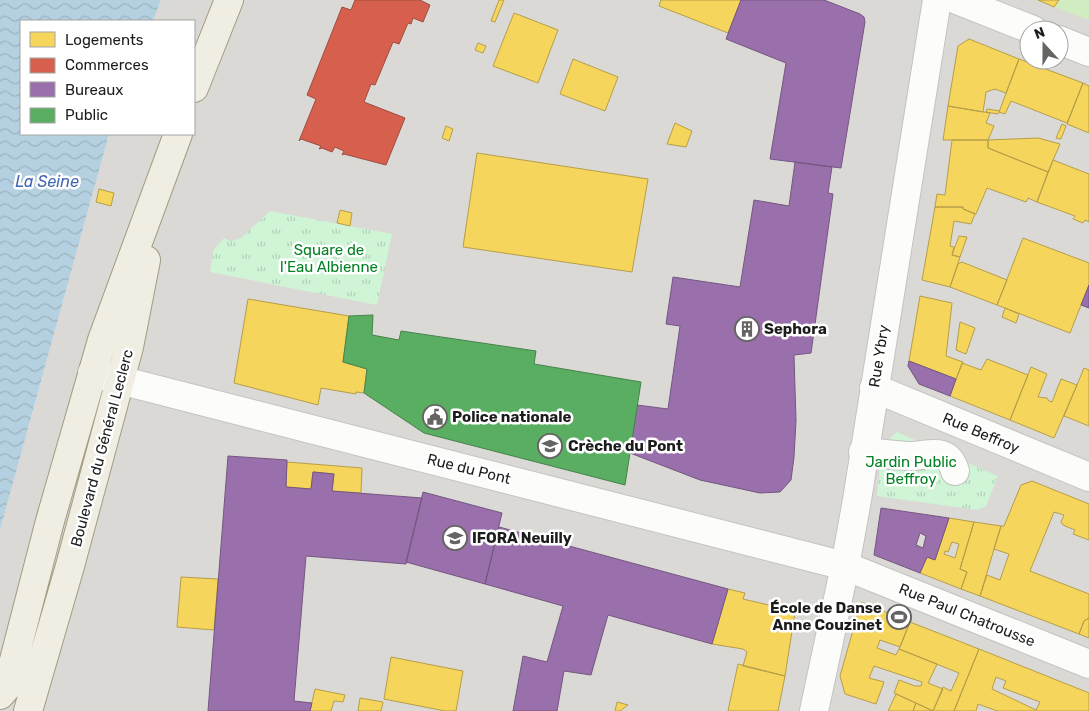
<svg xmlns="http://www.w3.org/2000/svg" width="1089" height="711" font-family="Rubik,sans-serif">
  <defs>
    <pattern id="park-tufts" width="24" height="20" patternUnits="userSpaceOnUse" patternTransform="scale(1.25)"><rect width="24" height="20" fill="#d0f4d6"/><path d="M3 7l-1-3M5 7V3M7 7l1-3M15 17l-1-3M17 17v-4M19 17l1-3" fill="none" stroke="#b2d1b7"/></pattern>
    <pattern id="water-waves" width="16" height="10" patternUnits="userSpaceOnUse" patternTransform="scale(1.25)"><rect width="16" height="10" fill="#b5d1e1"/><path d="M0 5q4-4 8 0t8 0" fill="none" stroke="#9bb3c0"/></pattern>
  </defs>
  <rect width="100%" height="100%" fill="#eceae4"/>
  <!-- residential -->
  <path fill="#dad9d6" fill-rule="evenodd" d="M161,0H1089V711H0V530L107,141L109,134H194V21H153ZM1029,30H1059V60H1029Z"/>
  <!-- park -->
  <path fill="url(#park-tufts)" d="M270,211L392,234L377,305L210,272L213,251L224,238L230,241L240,239Z
    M897,432L998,476L986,506L977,510L877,496C880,474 878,446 897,432Z"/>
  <!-- garden -->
  <path fill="#d0ecc0" d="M1059,0H1089V20L1054,7Z"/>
  <!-- water -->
  <path fill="url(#water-waves)" d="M0,0H161L153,21H21V134H109L0,530Z"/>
  <!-- homes -->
  <path fill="#f6d55c" stroke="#b59e49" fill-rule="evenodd" d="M499,0H504L495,22L491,21Z
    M661,0H741L728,33L659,6Z
    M1038,0H1059L1054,7Z
    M514,13L558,30L538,83L493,66Z
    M969,39L1019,59L1006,93L995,89L986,92L983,112L948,106L958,46Z
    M478,43L486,46L483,53L475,50Z
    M573,59L618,77L605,111L560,94Z
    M1019,59L1083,83L1067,123L1011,101L1005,114L999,112Z
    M1083,83L1089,86V133L1067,124Z
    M948,106L990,113L986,123L994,126L988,140H943Z
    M987,109L1000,111L998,114L986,112Z
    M675,123L692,131L686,147L667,144Z
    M1062,124L1066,126L1061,139L1056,138Z
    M446,126L453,129L449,141L442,138Z
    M1038,138L1060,144L1048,172L988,148V140Z
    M952,140H988V148L1048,172L1037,202L1028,198L1026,202L987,188L976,214L963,209V207H935L937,194L945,195Z
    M477,153L648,179L632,272L463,247Z
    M1053,160L1089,174V222L1085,220L1083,223L1073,219L1075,216L1037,202Z
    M99,189L114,193L111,206L96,202Z
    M935,207H963V209L975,214L971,224L954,221L950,246L954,247L952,255L960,257L950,287L922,280Z
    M340,210L352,213L350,226L337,223Z
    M959,236L967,237L960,257L952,255Z
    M1023,238L1089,263V285L1070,333L997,305Z
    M962,262L1007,280L997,305L950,287L958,264Z
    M920,296L952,303L946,356L963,362L956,379L909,361Z
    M248,299L349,316L343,362L367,369L364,393L356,392V394L321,388L318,405L234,383Z
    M1005,308L1019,314L1016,323L1002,317Z
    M960,322L975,328L966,354L956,350Z
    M987,359L1028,375L1010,420L950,396L962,363L981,370Z
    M1031,367L1047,374L1038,397L1047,398L1049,401L1052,402L1061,379L1077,385L1054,438L1010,420Z
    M1084,368L1089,370V426L1064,416Z
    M287,462L362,468L361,493L332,491L334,474L313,472L311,489L286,487Z
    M1032,481L1089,504V540L1073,534L1075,530L1063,525L1061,522L1064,515L1054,512L1030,571L1089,594V618L1084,621L1079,634L980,596L987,575L1000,580L1009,554L994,549L1001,526H1004L1021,485Z
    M949,518L974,522L960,569L967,572L961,589L920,573L927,557L935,560ZM952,542L959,544L955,558L944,554L945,551L948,552Z
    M974,522L1001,526L980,596L961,589L967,572L960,569Z
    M181,577L218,579L214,630L177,627Z
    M728,589L745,593L743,599L773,606L774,601L796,606L785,676L743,666L747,652L743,649L712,644Z
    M861,602L910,622L900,647L880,640L877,648L896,655L899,649L937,664L928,683L943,689L933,711L894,693L899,680L915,686H921L922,682L874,666L869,678L884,682L876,704L845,694L840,676Z
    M1089,618V638L1079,634L1084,621Z
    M910,622L979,649L954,711H933L943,687L951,691L959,673L899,649Z
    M979,649L1089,693V711H997L978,704L976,711H954ZM996,677L1006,681L1003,688L1040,702L1036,710L992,689Z
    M391,657L463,671L456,711H445L384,699Z
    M738,664L785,676L778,711H728Z
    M315,689L345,695L343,702L334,701L331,711H310Z
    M896,694L916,703L913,711H888Z
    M360,698L383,702L381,711H358Z
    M617,702L628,705L620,711H615Z
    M916,703L933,711H913Z"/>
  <!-- shops -->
  <path fill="#d6604d" stroke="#9e4c3e" d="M355,0H420L430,5L423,22L413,18L411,24L408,23L399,44L393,42L375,85L371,84L364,102L405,118L386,165L344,154L342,155L344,151L335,147L332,152L322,148L319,149L321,146L301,139L299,141L316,99L307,95L342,7L351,10Z"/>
  <!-- offices -->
  <path fill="#9970ab" stroke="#745780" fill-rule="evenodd" d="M741,0H824L860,14L864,17L865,22L841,168L770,159L786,63L726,39Z
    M795,162L832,167L828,193L833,194L811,353L794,355L796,421L794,457L791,480L780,492L760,493L700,480L630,453L637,405L668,409L680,326L666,324L673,277L740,287L754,200L789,206Z
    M1089,285V308L1081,305Z
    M909,361L956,379L950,396L919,384L908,366Z
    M228,456L287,460L286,487L311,489L313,472L334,474L332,491L422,498L406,564L306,556L294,701L312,703L310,711H208Z
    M423,492L502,513L485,584L406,562Z
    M881,508L949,518L935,560L927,557L920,573L874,555ZM920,533L926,536L923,548L916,545Z
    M499,527L728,589L712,644L608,615L591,675L564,671L557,711H513L523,656L547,662L563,606L485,584Z"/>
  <!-- public -->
  <path fill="#5aae61" stroke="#47824c" d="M373,315L372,335L399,340L401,331L536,351L534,364L641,382L625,485L424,433L364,393L367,369L343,362L349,316Z"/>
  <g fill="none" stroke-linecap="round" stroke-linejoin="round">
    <defs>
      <path id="minor" d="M957,0L1033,30
        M1059,40L1089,52
        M92,373L845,566L1089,664
        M874,388L1089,477
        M863,452C878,453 893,455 908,456C926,457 947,444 955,471
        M814,711L845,566L857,500L937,0"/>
      <path id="major" d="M194,88L229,0
        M0,695L7,687L50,521L102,340L178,134
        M28,711L70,566L129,347L146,260"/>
    </defs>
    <!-- minor casing -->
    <use href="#minor" stroke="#c4c3c0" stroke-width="30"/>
    <!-- major casing -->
    <use href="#major" stroke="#a29c81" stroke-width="30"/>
    <!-- minor -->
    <use href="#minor" stroke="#fcfcfb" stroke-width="28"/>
    <!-- major -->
    <use href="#major" stroke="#f0ede3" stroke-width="28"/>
  </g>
  <!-- icons -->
  <defs>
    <symbol id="building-ring" viewBox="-11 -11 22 22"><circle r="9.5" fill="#fff" stroke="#656462" stroke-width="1.5"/><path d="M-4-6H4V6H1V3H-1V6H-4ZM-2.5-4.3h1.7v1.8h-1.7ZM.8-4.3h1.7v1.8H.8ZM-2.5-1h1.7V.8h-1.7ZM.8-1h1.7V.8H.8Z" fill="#656462"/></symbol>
    <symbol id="civic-ring" viewBox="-11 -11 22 22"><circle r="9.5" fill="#fff" stroke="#656462" stroke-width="1.5"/><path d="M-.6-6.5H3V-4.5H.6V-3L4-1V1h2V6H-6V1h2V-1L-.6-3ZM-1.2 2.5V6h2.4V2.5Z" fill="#656462"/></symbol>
    <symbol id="school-ring" viewBox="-11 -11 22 22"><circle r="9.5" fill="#fff" stroke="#656462" stroke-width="1.5"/><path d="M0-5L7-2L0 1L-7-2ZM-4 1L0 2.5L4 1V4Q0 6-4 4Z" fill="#656462"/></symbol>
    <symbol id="university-ring" viewBox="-11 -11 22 22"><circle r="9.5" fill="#fff" stroke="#656462" stroke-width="1.5"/><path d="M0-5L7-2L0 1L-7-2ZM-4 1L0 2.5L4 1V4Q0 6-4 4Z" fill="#656462"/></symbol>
    <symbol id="stadium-ring" viewBox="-11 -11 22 22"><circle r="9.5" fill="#fff" stroke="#656462" stroke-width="1.5"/><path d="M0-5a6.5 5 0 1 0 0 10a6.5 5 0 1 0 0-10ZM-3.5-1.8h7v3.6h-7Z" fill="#656462"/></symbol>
  </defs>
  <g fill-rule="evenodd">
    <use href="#building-ring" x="733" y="315" width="28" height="28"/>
    <use href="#civic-ring" x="421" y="403" width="28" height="28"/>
    <use href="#school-ring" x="536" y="432" width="28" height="28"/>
    <use href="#university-ring" x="441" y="524" width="28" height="28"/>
    <use href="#stadium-ring" x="885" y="603" width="28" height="28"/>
  </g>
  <g text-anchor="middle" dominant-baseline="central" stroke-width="5" stroke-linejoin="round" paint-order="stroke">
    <!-- park labels -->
    <g font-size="15" fill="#038123" stroke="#fff">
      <text x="329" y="250">Square de<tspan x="329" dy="17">l'Eau Albienne</tspan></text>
      <text x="911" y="462">Jardin Public<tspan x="911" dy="17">Beffroy</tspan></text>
    </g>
    <!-- poi labels -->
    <g font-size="15" font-weight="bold" fill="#1c1c1c" stroke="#fff" text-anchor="start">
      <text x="764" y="329">Sephora</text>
      <text x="452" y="417">Police nationale</text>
      <text x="568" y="446">Crèche du Pont</text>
      <text x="472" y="538">IFORA Neuilly</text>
      <text x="882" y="608" text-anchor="end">École de Danse<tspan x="882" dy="17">Anne Couzinet</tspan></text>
    </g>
    <!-- street labels -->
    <g font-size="15" fill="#1c1c1c" stroke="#fff">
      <text transform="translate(879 356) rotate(-81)">Rue Ybry</text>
      <text transform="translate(981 433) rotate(23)">Rue Beffroy</text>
      <text transform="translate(102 448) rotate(-75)">Boulevard du Général Leclerc</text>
      <text transform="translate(469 469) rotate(14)">Rue du Pont</text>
      <text transform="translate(967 615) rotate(22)">Rue Paul Chatrousse</text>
    </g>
    <!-- water labels -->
    <g font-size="16" font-style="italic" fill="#4267b2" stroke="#fff">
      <text x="47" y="181">La Seine</text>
    </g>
  </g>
  <!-- legend -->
  <rect x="20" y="20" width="175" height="115" fill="#ffffff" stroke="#a4a4a4"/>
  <rect x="30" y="32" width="25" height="15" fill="#f6d55c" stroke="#a4a4a4"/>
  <text x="65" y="45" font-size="15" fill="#1c1c1c">Logements</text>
  <rect x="30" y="58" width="25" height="15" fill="#d6604d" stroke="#a4a4a4"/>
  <text x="65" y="70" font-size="15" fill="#1c1c1c">Commerces</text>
  <rect x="30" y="82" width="25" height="15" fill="#9970ab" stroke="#a4a4a4"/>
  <text x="65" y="95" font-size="15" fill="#1c1c1c">Bureaux</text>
  <rect x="30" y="108" width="25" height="15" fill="#5aae61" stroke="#a4a4a4"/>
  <text x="65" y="120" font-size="15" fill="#1c1c1c">Public</text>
  <!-- north arrow -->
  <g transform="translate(1044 45) rotate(339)"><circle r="24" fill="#ffffff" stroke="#a4a4a4"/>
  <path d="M0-4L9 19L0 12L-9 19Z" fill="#656462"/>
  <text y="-8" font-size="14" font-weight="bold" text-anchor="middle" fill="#1c1c1c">N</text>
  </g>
</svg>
